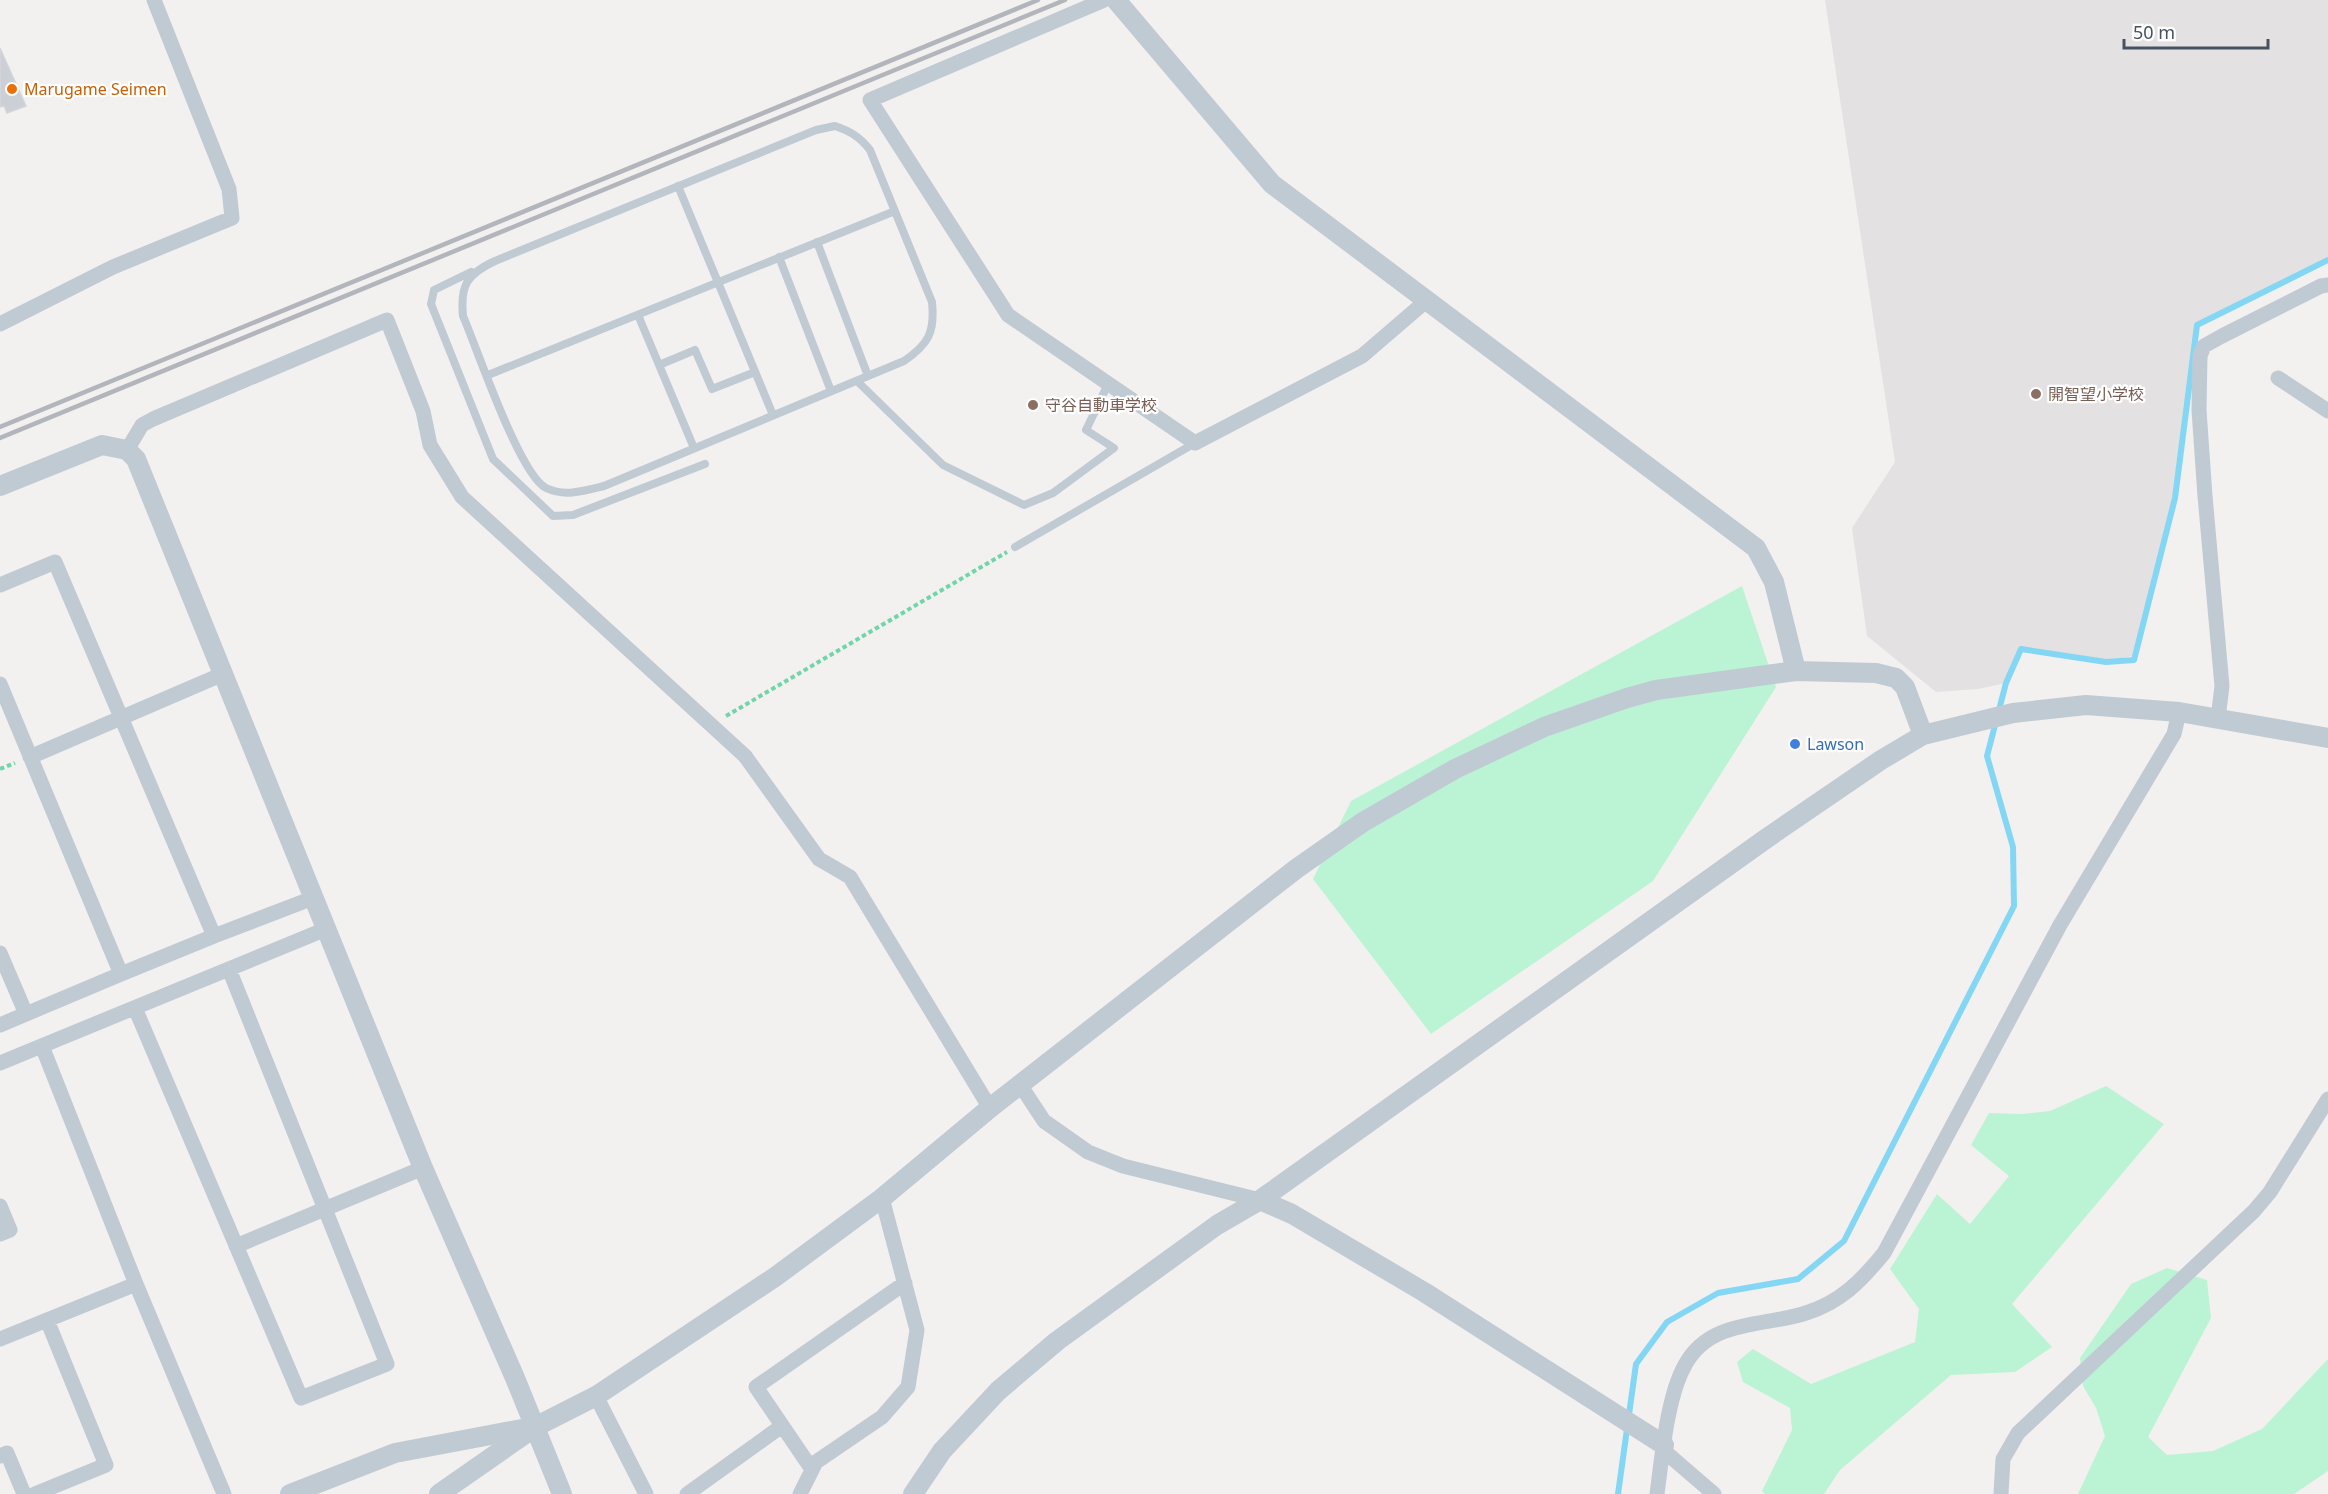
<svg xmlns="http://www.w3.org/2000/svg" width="2328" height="1494" font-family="'Noto Sans','Noto Sans JP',sans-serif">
  <rect width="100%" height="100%" fill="#f3f0f0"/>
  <!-- education -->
  <path fill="#e4e1e2" d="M1825,0H2328V260L2197,325L2175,501L2132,656L2106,662L2021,649L2006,683L1978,689L1936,692L1867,636L1852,528L1895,462Z"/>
  <!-- green -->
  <path fill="#bbf4d4" d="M1742,586L1776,687L1653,881L1431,1034L1313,879L1351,801Z
    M2106,1086L2164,1124L2012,1304L2052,1347L2015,1372L1951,1375L1840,1470L1824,1494H1765L1762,1491L1792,1430L1790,1408L1743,1382L1737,1362L1753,1349L1811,1384L1915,1342L1919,1309L1890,1269L1937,1194L1970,1224L2009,1176L1971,1145L1989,1113L2022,1114L2050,1111Z
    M2167,1268L2207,1280L2211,1318L2148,1437L2167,1455L2213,1451L2262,1429L2328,1359V1471L2294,1494H2078L2105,1436L2096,1408L2083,1386L2080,1358L2131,1284Z"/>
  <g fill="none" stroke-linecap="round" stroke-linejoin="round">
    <!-- stream -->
    <path stroke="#84d7f4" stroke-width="6" d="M1618,1494L1636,1364L1667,1322L1718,1293L1798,1279L1844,1241L2014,906L2013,847L1987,756L2006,683L2021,649L2106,662L2134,660L2175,498L2197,325L2328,260"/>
  </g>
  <!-- building -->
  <path fill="#cccfd6" stroke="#d4d6dc" stroke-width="1.5" d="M0,48L26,106L7,113L4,106L0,107Z"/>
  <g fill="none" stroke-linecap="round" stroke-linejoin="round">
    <!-- path -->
    <path stroke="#70d5a9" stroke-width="4" stroke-dasharray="4.5 3" stroke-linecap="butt" d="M726,716L1007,552
      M0,769L15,763"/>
    <!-- service -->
    <path stroke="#c0cad3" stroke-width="8" d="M835,126C850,131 860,137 870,150L932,302C935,332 929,344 904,361L604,486C584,491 565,497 546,488C519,474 477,348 463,316C460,285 467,274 495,261L816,130Z
      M678,186L773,415
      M817,242L868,376
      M779,257L831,391
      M471,272L434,290L431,304L493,459L553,516L573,515L705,464
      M638,315L694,448
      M659,365L695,350L712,389L755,372
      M488,375L895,211
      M857,381L943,465L1024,505L1053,493L1114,448L1086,430L1108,384
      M1015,547L1195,443"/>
    <!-- minor -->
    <path stroke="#c0cad3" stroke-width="15" d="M1104,0L870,100L1008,315L1195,443L1362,356L1426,301
      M0,324L113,267L232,218L229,189L154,0
      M2278,378L2328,411
      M127,450L142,425L153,419L387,320L423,411L430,445L462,497L745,756L819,859L850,877L990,1108
      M0,585L55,562L214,936L313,898
      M0,684L121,974L0,1025
      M2218,718L2222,686L2205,496L2199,410L2200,356L2204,346L2222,336L2321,286L2328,285
      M30,757L223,674
      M0,953L26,1014
      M121,974L214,936
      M135,1008L301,1398L387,1364L229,969
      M42,1046L136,1284L224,1494
      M0,1063L326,929
      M1021,1086L1044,1121L1088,1152L1123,1166L1260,1200
      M0,1206L10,1230L0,1234
      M236,1246L423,1168
      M0,1339L136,1284
      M596,1396L646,1494
      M1663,1450L1714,1494
      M0,1456L7,1453L24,1494
      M811,1468L756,1387L905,1283
      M35,1494L106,1465L47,1320
      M687,1494L782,1426
      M800,1494L816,1462L882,1417L908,1387L917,1330L882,1198
      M1657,1494C1662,1457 1667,1397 1685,1365C1710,1319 1763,1327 1806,1313C1841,1302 1861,1281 1884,1253L2060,925L2174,734L2179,712
      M2001,1494L2003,1459L2018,1433L2254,1211L2270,1192L2328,1099"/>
    <!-- tertiary -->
    <path stroke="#c0cad3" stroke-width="20" d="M1116,0L1272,184L1756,548L1774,582L1796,671
      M0,486L102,445L127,450L136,459L423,1168L515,1378L562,1494
      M1260,1200L1292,1214L1424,1292L1664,1445
      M290,1494L395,1453L527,1428
      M439,1494L535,1427L596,1396L775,1277L882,1198L990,1108L1296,869L1363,822L1455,769L1544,727L1627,698L1656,690L1796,671L1876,673L1896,678L1905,687L1923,735
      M913,1494L942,1451L998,1391L1057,1341L1217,1225L1260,1200L1767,838L1881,760L1923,735L2013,713L2086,705L2179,712L2328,738"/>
    <!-- rail -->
    <path stroke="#b2b5bb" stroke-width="4.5" d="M0,427L1038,0
      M0,438L1065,0"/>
  </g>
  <!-- markers -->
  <circle fill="#e8710a" stroke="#fff" stroke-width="2" cx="12" cy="89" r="6"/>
  <g fill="#8d6e63" stroke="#fff" stroke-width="2">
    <circle cx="2036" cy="394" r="6"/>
    <circle cx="1033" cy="405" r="6"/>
  </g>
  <circle fill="#3f7fe0" stroke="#fff" stroke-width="2" cx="1795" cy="744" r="6"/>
  <g text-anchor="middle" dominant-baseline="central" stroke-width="4.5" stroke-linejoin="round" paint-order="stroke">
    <!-- food labels -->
    <g font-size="16" fill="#c56008" stroke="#fff" text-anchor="start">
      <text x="24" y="89">Marugame Seimen</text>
    </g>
    <!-- education labels -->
    <g font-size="16" fill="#785e54" stroke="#fff" text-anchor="start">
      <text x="2048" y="394">開智望小学校</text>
      <text x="1045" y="405">守谷自動車学校</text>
    </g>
    <!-- shop labels -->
    <g font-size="16" fill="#366cbe" stroke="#fff" text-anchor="start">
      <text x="1807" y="744">Lawson</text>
    </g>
  </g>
  <!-- scale -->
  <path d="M2124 39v9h144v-9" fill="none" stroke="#465260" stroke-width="3"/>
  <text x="2133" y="39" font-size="18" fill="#465260" stroke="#ffffff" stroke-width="4.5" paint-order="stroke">50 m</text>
</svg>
